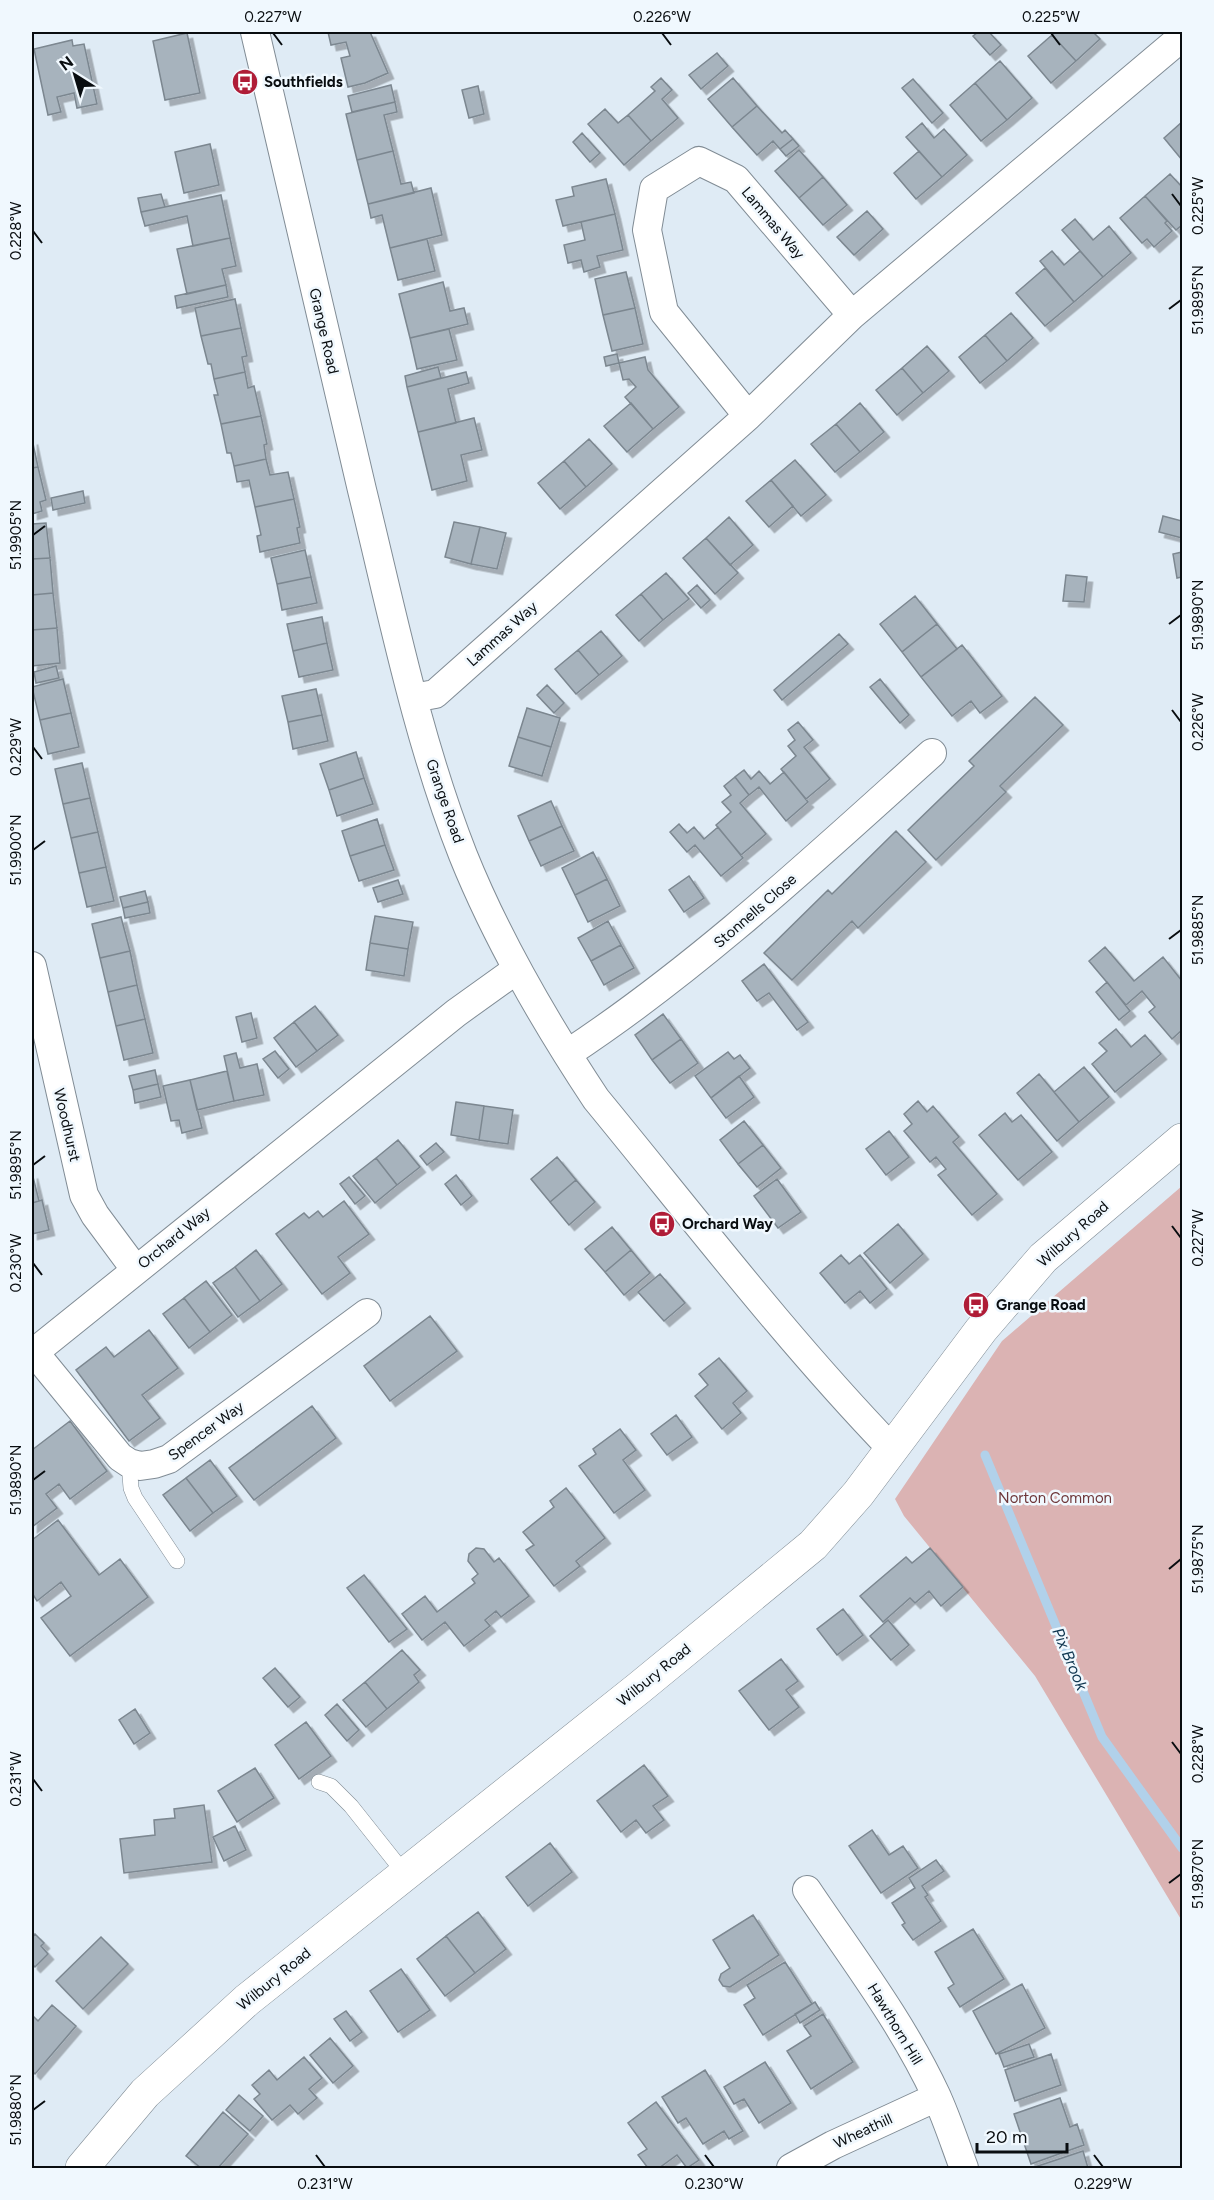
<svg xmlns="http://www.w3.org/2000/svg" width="1214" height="2200" font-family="Figtree,sans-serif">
  <defs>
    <filter id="shadow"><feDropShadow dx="5.5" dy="5.5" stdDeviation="0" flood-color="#0004"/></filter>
  </defs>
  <rect width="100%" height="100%" fill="#dfebf5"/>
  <!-- green -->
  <path fill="#dbb3b3" d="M1182,1186V1921L1035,1676L904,1516L895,1499L1002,1341Z"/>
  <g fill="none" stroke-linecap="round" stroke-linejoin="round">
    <!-- stream -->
    <path stroke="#b1d1ea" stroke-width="9" d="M985,1455L1102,1737L1182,1848"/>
  </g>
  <!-- building -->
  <path fill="#a7b3bd" stroke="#7c8790" stroke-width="1.5" filter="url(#shadow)" d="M328,32H370L388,73L365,83L348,87L341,58L350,56L346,42L331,45Z
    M978,32H989L1001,45L990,55L973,36Z
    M1056,32H1093L1100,39L1076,61L1052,35Z
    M187,33L200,93L165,100L153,41Z
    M1052,35L1076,61L1051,83L1028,56Z
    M72,40L73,46L84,44L97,104L77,108L74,93L57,97L61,112L48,115L34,49Z
    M717,53L728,66L701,89L689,75Z
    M1000,61L1032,98L1007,120L975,83Z
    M661,78L672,90L662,99L678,118L651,141L628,115L655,91L651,87Z
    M733,78L757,106L732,127L708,99Z
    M913,79L943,113L932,123L902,88Z
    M975,83L1007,120L981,141L950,105Z
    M391,85L395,102L352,112L348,96Z
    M478,86L484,114L469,118L462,90Z
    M395,102L397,112L384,115L393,151L357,160L346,114Z
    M757,106L782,133L785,130L793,139L780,149L773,141L757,155L732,127Z
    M605,109L618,123L628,115L651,141L624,165L588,124Z
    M1182,122V160L1164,138Z
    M922,123L934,138L944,129L967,155L942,177L906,137Z
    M582,133L600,153L590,162L573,142Z
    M793,139L799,146L786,156L780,149Z
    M210,144L219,185L184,193L175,152Z
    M799,150L823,177L799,198L775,171Z
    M393,151L401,184L411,182L414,193L368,204L357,160Z
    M919,151L942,177L916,199L894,173Z
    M1170,174L1182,187V225L1176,230L1145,196Z
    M823,177L847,205L823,225L799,198Z
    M606,179L615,214L563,226L556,200L574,196L572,187Z
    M431,188L442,235L390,248L382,215L371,218L368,204Z
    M161,194L165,207L141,212L138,198Z
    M221,195L230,238L193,246L187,216L145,226L141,212Z
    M1145,196L1167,221L1165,223L1172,231L1154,247L1147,239L1142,243L1120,218Z
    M867,211L883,229L854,255L837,237Z
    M615,214L623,250L597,256L600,267L584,272L581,260L568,263L564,245L585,240L581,222Z
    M1075,219L1093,240L1109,226L1131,253L1103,277L1062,230Z
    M230,238L236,266L222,269L226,285L187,294L177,249Z
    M427,239L435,271L398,280L390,248Z
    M1052,251L1064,265L1080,251L1103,277L1074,302L1040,261Z
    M1045,268L1074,302L1045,326L1016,293Z
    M626,272L635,308L603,315L595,279Z
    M443,282L450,311L464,308L468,324L410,338L399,294Z
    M226,285L228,297L177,308L175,296Z
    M235,299L241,328L201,336L195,308Z
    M635,308L643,344L612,351L603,315Z
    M1011,313L1033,338L1007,361L985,335Z
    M241,328L247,356L242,357L245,372L214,379L211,364H208L201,336Z
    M449,329L457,360L417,369L410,338Z
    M985,335L1007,361L980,383L959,357Z
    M927,346L949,371L923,393L902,368Z
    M617,354L619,363L606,366L604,357Z
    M645,357L648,370L679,407L653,429L625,397L636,387L629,379L623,380L619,363Z
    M438,367L441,378L407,387L405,376Z
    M902,368L923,393L897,415L876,390Z
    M245,372L248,388L254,386L261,416L221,424L214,395H218L214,379Z
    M466,372L469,383L448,389L456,423L418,432L407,387Z
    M631,403L653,429L627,452L604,426Z
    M860,403L884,432L860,452L836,424Z
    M261,416L267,444L264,445L266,459L234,466L231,453H227L221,424Z
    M474,418L482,450L461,455L467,481L432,490L418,432Z
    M836,424L860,452L835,472L811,444Z
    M32,439L38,467L32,468Z
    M589,439L612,464L586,487L564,461Z
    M266,459L270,475L288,472L294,499L255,507L249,480L237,482L234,466Z
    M795,460L826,495L801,516L771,480Z
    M564,461L586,487L560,509L538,483Z
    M38,467L46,500L40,502L42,511L32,514V468Z
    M771,480L793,506L769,527L746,501Z
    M83,491L85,503L53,510L51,498Z
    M294,499L300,527L297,528L300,543L260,552L257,536L261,535L255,507Z
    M1163,516L1182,521V538L1159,532Z
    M729,517L753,545L730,565L706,538Z
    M454,522L480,527L471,564L445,557Z
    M46,523L50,558L32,559V524Z
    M480,527L506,533L497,569L471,564Z
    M706,538L738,573L715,594L683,558Z
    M305,550L311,577L277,584L271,558Z
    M1182,552V577L1177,578L1173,554Z
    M50,558L53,593L32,595V559Z
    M666,573L689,599L663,620L641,594Z
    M1066,575L1087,577L1084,602L1063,601Z
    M311,577L317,603L282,610L277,584Z
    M697,585L710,600L701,608L688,593Z
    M53,593L57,628L32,630V595Z
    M641,594L663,620L639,641L616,615Z
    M915,596L937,624L902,652L880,624Z
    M322,617L327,643L293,651L287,624Z
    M937,624L957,649L921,677L902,652Z
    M57,628L60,663L32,666V630Z
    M601,631L622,656L599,675L578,650Z
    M839,634L848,644L782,700L774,690Z
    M327,643L333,670L299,677L293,651Z
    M962,645L1002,696L980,713L971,701L952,716L921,677Z
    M578,650L599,675L576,694L555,669Z
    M56,666L59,678L36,683L34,672Z
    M63,679L71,713L40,720L32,687Z
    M880,679L909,715L900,723L870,687Z
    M547,685L564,703L554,713L537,695Z
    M316,689L322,715L288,722L282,696Z
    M1035,697L1063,725L1000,786L1006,792L936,860L908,830L974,766L969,761Z
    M527,708L560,718L551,747L518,737Z
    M71,713L79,747L48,754L40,720Z
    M322,715L328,741L293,749L288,722Z
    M798,722L813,740L804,747L830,779L806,799L781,769L796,756L788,746L795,740L788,730Z
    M518,737L551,747L542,776L509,766Z
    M356,752L364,778L329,790L320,764Z
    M82,763L90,798L63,804L55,769Z
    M744,770L751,779L759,771L770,784L784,772L808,802L786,821L759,787L749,795L735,777Z
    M735,777L749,795L740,803L766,834L741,855L716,825L731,812L722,802L731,795L724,786Z
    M364,778L373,804L337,816L329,790Z
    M90,798L98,832L71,838L63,804Z
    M551,801L562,826L529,841L518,816Z
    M377,819L385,845L350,856L342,831Z
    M679,824L687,833L694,827L704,839L718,827L743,858L721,876L695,845L687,852L670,832Z
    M562,826L574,851L541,866L529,841Z
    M896,831L926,862L858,928L852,921L792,980L764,953L828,890L832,894Z
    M98,832L106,867L79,873L71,838Z
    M385,845L394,870L359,881L350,856Z
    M593,852L607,879L575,895L562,868Z
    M106,867L114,901L87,907L79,873Z
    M689,876L704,898L684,912L669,890Z
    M607,879L620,906L588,922L575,895Z
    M398,880L403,894L378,902L373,888Z
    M145,891L148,902L123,908L120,897Z
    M148,902L150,913L125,918L123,908Z
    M375,916L413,922L408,949L370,943Z
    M121,917L130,951L100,958L92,924Z
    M608,921L621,945L591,961L578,938Z
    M370,943L408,949L404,976L366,970Z
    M621,945L634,968L604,985L591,961Z
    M1105,947L1134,981L1163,957L1182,981V1030L1172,1039L1149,1012L1155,1007L1142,991L1126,1005L1089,961Z
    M130,951L137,985L108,992L100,958Z
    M764,964L808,1022L797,1030L769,993L757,1001L742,981Z
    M1107,982L1130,1011L1119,1020L1096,992Z
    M137,985L145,1019L116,1026L108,992Z
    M315,1006L338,1035L317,1051L294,1022Z
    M251,1013L257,1038L242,1042L236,1017Z
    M663,1014L681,1039L652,1060L635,1035Z
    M145,1019L153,1053L124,1060L116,1026Z
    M294,1022L317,1051L296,1067L274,1038Z
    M1116,1029L1131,1047L1145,1035L1161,1054L1115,1092L1092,1064L1107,1051L1099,1043Z
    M681,1039L698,1063L670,1083L652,1060Z
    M275,1051L289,1069L278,1078L263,1059Z
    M728,1052L734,1059L740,1055L750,1068L711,1098L695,1076Z
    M236,1053L240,1068L257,1064L264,1095L234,1101L224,1056Z
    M1084,1067L1109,1097L1079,1122L1054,1092Z
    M155,1070L158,1084L133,1090L129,1076Z
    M227,1071L234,1101L197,1110L190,1080Z
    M1039,1074L1079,1122L1057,1141L1017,1093Z
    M739,1076L754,1097L726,1118L711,1098Z
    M190,1080L202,1128L182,1133L179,1120L171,1121L163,1086Z
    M158,1084L161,1097L135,1103L133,1090Z
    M918,1101L927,1112L933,1106L959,1137L953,1142L997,1194L972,1215L938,1175L946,1169L936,1157L930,1162L904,1131L912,1124L904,1114Z
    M456,1102L484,1106L479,1140L451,1135Z
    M484,1106L513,1110L508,1144L479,1140Z
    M1005,1113L1012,1122L1021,1115L1052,1152L1018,1180L979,1135Z
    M744,1121L763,1145L738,1164L720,1140Z
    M889,1131L909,1157L886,1175L866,1149Z
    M398,1140L420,1167L397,1185L376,1158Z
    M436,1143L444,1152L427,1165L420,1156Z
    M763,1145L781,1168L757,1187L738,1164Z
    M557,1157L576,1180L550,1202L531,1179Z
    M376,1158L397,1185L375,1203L353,1176Z
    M32,1173L39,1201L32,1203Z
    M456,1175L472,1196L461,1205L445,1184Z
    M349,1177L365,1196L355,1204L340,1184Z
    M777,1179L801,1212L778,1228L754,1196Z
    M576,1180L595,1202L569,1225L550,1202Z
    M42,1200L49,1230L32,1234V1203Z
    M344,1201L369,1234L338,1257L350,1273L322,1294L276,1234L304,1213L309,1218L318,1211L323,1217Z
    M898,1224L923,1254L890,1283L864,1253Z
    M612,1227L631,1250L605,1272L585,1249Z
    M256,1250L282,1284L260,1301L235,1267Z
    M631,1250L650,1273L624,1295L605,1272Z
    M841,1255L849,1264L860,1255L887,1289L870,1303L860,1291L845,1303L820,1273Z
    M235,1267L260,1301L238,1317L213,1283Z
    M660,1274L685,1303L664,1321L638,1292Z
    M206,1281L232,1315L210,1332L184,1298Z
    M184,1298L210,1332L189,1348L163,1314Z
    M430,1316L457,1351L390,1401L364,1366Z
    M149,1330L178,1368L142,1395L160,1418L129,1441L76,1370L106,1347L114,1357Z
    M719,1358L747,1391L733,1403L741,1413L722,1429L695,1396L708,1385L699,1374Z
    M312,1406L336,1438L254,1500L229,1468Z
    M676,1415L692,1437L667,1455L651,1434Z
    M70,1421L107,1471L70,1499L59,1484L46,1494L57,1508L32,1527V1450Z
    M620,1429L636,1450L623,1460L645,1490L614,1513L579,1466L596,1454L593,1449Z
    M210,1460L237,1496L213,1513L186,1478Z
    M186,1478L213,1513L190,1531L163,1495Z
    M566,1488L605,1538L576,1561L580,1566L554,1586L526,1550L534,1545L523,1532L554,1507L550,1501Z
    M58,1520L99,1575L120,1559L148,1597L70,1656L41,1618L71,1596L61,1582L37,1601L32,1593V1540Z
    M476,1548L484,1549L494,1562L499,1558L529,1596L501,1617L496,1611L485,1620L490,1626L464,1646L445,1622L422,1640L402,1614L425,1596L437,1612L475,1583L472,1579L478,1574L468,1561L469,1554Z
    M930,1548L963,1587L941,1606L929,1591L915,1603L910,1598L883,1622L860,1596L906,1557L912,1563Z
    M364,1575L407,1629L389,1642L347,1588Z
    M843,1609L863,1635L837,1655L817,1629Z
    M888,1620L909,1645L891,1660L870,1636Z
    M402,1650L420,1670L414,1675L419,1682L387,1709L365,1682Z
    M781,1659L798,1681L786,1690L799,1707L769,1730L739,1691Z
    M275,1668L300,1697L288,1707L263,1678Z
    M365,1682L387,1709L366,1727L343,1700Z
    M337,1704L359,1730L347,1741L325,1715Z
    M135,1709L150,1733L134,1744L119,1720Z
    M306,1722L331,1756L299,1779L275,1745Z
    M644,1765L668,1796L653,1806L664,1820L646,1833L636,1820L621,1832L597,1801Z
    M255,1768L274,1798L237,1822L218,1791Z
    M204,1805L212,1862L124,1873L120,1839L155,1835L154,1820L175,1818L174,1809Z
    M235,1826L246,1850L224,1861L213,1837Z
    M872,1830L889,1855L903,1846L918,1868L881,1893L849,1846Z
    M550,1843L572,1872L528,1906L506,1877Z
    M936,1860L944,1871L922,1886L928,1895L925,1897L941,1921L913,1940L902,1925L905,1923L892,1903L915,1888L909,1878Z
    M478,1912L506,1949L475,1973L446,1936Z
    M753,1915L779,1955L730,1987L723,1986L719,1980L721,1974L730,1968L713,1940Z
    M973,1929L1004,1979L960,2007L948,1988L954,1984L935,1952Z
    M35,1934L44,1943L41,1946L48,1954L35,1967L32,1964V1938Z
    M446,1936L475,1973L445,1996L417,1959Z
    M101,1937L128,1964L83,2009L56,1981Z
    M785,1962L812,2004L763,2035L744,2005L755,1998L747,1985Z
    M401,1969L430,2010L398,2032L370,1991Z
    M1022,1984L1045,2028L996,2054L973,2011Z
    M815,2002L820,2010L800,2023L795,2014Z
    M52,2005L76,2026L35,2074L32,2071V2015L38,2021Z
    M346,2011L362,2032L350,2041L334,2019Z
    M823,2014L853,2062L811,2089L787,2051L811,2036L804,2026Z
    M330,2038L353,2066L333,2083L310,2055Z
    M1029,2044L1034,2057L1004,2067L999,2054Z
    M1051,2054L1061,2085L1015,2101L1005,2070Z
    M304,2057L322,2078L309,2089L317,2098L298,2114L290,2105L272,2120L254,2099L260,2094L252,2085L269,2070L277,2080Z
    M765,2062L791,2103L759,2123L744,2099L734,2104L724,2087Z
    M705,2070L743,2131L729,2139L724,2131L703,2144L686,2118L678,2123L662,2097Z
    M239,2095L263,2116L250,2131L226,2110Z
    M1060,2098L1070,2127L1077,2124L1084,2145L1031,2164L1014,2114Z
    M656,2102L699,2160L687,2168L677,2155L659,2168H648L638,2155L647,2149L628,2123Z
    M223,2112L248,2134L218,2168H201L186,2156Z
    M1083,2151L1088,2168H1032Z"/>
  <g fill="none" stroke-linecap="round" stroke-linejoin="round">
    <defs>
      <path id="lane" d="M129,1463L131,1488L135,1498L177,1561
        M319,1782L331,1786L351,1806L405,1874"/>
      <path id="street" d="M255,32C291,184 326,337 362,490C392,612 417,738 463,855C498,942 545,1022 596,1099C693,1217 786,1339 892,1449
        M748,416L664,312L647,230L654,189L699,161L736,179L852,315
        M413,698L435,694L748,416L852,315L1182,37
        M32,966L84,1195L95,1215L135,1269
        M567,1054C699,967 814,859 932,753
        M34,1352L120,1457L129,1463L140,1466L154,1464L169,1459L367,1313
        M32,1354L456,1013L516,970
        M807,1890C852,1957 902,2022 936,2095C947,2119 955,2144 964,2168
        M791,2168L833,2145L937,2097"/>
      <path id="secondary" d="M82,2168L145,2093L247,2000L639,1688L813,1545L858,1494L981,1330L1043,1258L1182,1140"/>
    </defs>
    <!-- lane casing -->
    <use href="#lane" stroke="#818c95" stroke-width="16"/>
    <!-- street casing -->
    <use href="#street" stroke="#818c95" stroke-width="30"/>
    <!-- secondary casing -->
    <use href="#secondary" stroke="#818c95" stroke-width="34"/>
    <!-- lane -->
    <use href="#lane" stroke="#fff" stroke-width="15"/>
    <!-- street -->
    <use href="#street" stroke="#fff" stroke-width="28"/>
    <!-- secondary -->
    <use href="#secondary" stroke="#fff" stroke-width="33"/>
  </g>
  <!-- ticks -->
  <path fill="none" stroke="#090d10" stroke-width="2" d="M273,33L282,45M662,33L671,45M1051,33L1060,45M1172,194L1181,206M33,231L42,243M1169,309L1181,300M33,535L45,526M1169,624L1181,615M1172,710L1181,722M33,747L42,759M33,850L45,841M1169,939L1181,930M33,1165L45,1156M1172,1226L1181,1238M33,1263L42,1275M33,1480L45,1471M1169,1569L1181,1559M1172,1742L1181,1754M33,1779L42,1791M1169,1883L1181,1874M33,2110L45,2101M316,2155L325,2167M705,2155L714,2167M1094,2155L1103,2167"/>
  <!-- icons -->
  <defs>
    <symbol id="bus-disc" viewBox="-11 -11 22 22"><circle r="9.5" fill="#af1c37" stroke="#f0f8fe"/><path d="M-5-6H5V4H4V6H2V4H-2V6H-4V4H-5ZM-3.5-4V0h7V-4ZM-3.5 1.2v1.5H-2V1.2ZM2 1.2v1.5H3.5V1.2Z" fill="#fff"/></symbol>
  </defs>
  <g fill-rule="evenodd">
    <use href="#bus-disc" x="230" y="67" width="30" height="30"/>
    <use href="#bus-disc" x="647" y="1209" width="30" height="30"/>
    <use href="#bus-disc" x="961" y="1290" width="30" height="30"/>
  </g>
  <g text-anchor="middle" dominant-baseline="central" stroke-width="5" stroke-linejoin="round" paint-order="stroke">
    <!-- poi labels -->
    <g font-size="15" font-weight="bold" fill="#090d10" stroke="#f0f8fe" text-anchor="start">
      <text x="264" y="82">Southfields</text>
      <text x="682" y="1224">Orchard Way</text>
      <text x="996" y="1305">Grange Road</text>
    </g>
    <!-- street labels -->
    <g font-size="15" fill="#090d10" stroke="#f0f8fe">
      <text transform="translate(773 223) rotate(50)">Lammas Way</text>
      <text transform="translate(324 331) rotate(77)">Grange Road</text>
      <text transform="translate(502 634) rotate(-42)">Lammas Way</text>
      <text transform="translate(445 801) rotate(71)">Grange Road</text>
      <text transform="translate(755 911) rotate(-41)">Stonnells Close</text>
      <text transform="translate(67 1125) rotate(77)">Woodhurst</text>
      <text transform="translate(1073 1234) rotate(-42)">Wilbury Road</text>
      <text transform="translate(174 1238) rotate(-39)">Orchard Way</text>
      <text transform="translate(206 1431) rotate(-36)">Spencer Way</text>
      <text transform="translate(654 1675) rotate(-39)">Wilbury Road</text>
      <text transform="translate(274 1979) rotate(-39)">Wilbury Road</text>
      <text transform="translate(895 2024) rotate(59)">Hawthorn Hill</text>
      <text transform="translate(863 2131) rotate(-25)">Wheathill</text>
    </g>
    <!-- park labels -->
    <g font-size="15" fill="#6e3639" stroke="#f0f8fe">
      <text x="1055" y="1498">Norton Common</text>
    </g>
    <!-- water labels -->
    <g font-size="16" font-style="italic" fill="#0f3650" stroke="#f0f8fe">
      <text transform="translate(1070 1659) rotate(67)">Pix Brook</text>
    </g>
  </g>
  <!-- border -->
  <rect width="1214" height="2200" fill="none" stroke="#f0f8fe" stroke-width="66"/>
  <!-- north arrow -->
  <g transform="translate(75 75) rotate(323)" stroke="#f0f8fe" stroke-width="4.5" paint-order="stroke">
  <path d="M0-4.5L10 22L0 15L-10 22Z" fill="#090d10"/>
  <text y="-9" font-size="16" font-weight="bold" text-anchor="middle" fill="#090d10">N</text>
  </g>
  <!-- scale -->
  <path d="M977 2143v9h90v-9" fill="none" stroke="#090d10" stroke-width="3"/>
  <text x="986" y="2143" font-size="18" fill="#090d10" stroke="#f0f8fe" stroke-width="4.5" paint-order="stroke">20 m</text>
  <rect x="33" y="33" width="1148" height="2134" fill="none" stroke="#090d10" stroke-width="2"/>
  <g font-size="15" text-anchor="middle" fill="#090d10">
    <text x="273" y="22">0.227°W</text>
    <text x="662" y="22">0.226°W</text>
    <text x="1051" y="22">0.225°W</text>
    <text transform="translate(1198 206) rotate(-90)" y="5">0.225°W</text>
    <text transform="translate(16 231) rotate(-90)" y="5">0.228°W</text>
    <text transform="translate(1198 300) rotate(-90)" y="5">51.9895°N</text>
    <text transform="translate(16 535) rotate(-90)" y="5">51.9905°N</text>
    <text transform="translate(1198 615) rotate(-90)" y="5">51.9890°N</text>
    <text transform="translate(1198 722) rotate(-90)" y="5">0.226°W</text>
    <text transform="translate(16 747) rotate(-90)" y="5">0.229°W</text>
    <text transform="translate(16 850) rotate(-90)" y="5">51.9900°N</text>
    <text transform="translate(1198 930) rotate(-90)" y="5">51.9885°N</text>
    <text transform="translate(16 1165) rotate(-90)" y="5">51.9895°N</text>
    <text transform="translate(1198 1238) rotate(-90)" y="5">0.227°W</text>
    <text transform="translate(16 1263) rotate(-90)" y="5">0.230°W</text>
    <text transform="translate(16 1480) rotate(-90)" y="5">51.9890°N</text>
    <text transform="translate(1198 1559) rotate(-90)" y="5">51.9875°N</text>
    <text transform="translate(1198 1754) rotate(-90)" y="5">0.228°W</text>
    <text transform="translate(16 1779) rotate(-90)" y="5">0.231°W</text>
    <text transform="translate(1198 1874) rotate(-90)" y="5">51.9870°N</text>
    <text transform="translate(16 2110) rotate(-90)" y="5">51.9880°N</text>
    <text x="325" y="2189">0.231°W</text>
    <text x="714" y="2189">0.230°W</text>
    <text x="1103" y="2189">0.229°W</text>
  </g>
</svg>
